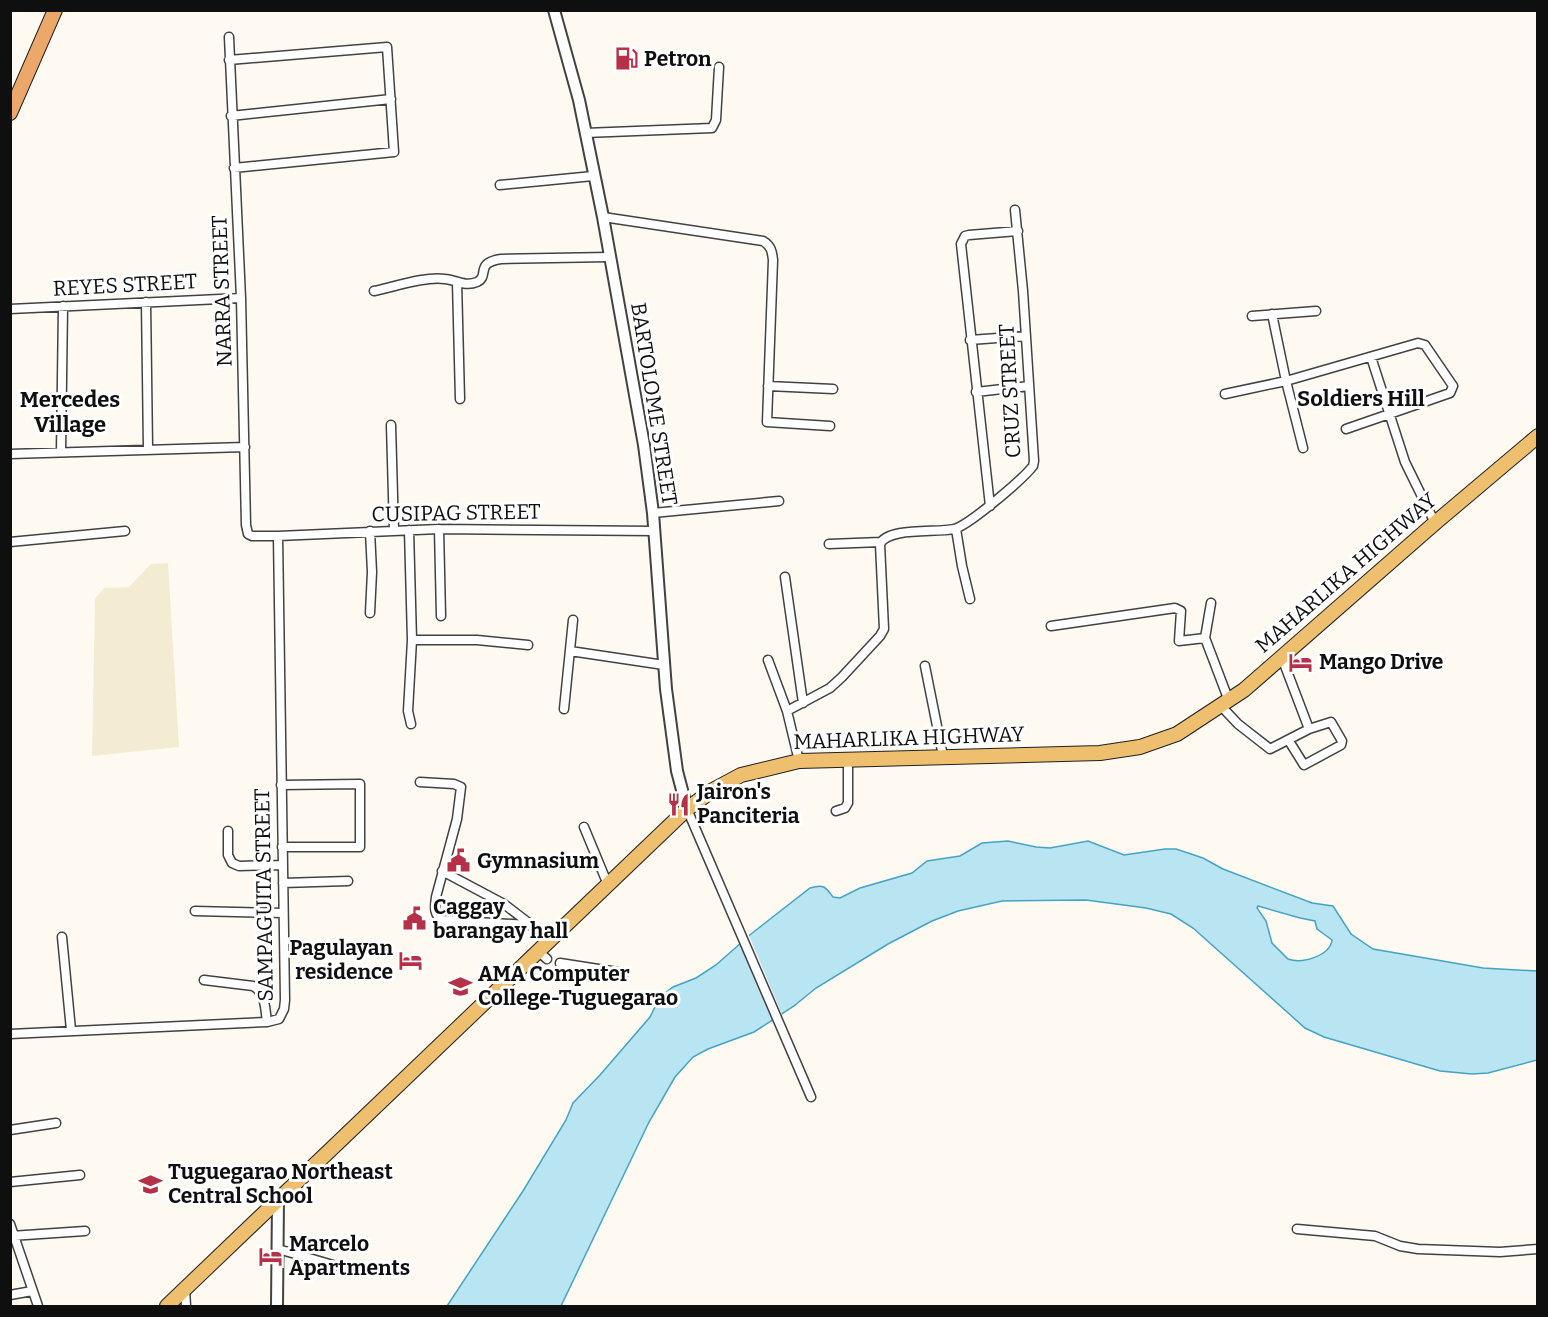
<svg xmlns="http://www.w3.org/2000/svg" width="1548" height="1317" font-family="Bitter,serif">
  <rect width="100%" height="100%" fill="#fefaf1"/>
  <!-- farmland -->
  <path fill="#f3ecd3" d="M168,563L179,747L92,756L95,599L104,588L129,587L151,564Z"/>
  <!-- water -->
  <path fill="#b9e5f2" stroke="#45a3c4" stroke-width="1.5" fill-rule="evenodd" d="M1008,841L1036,847L1050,848L1088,841L1124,855L1165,849H1176L1203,858L1223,869L1312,903L1333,906L1351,934L1373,949L1483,968L1537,971V1060L1488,1073L1472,1074L1440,1071L1324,1037L1305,1028L1193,928L1171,914L1146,908L1086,900L1002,901L958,911L932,921L888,944L816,988L794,1006L754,1032L708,1049L693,1057L675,1077L649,1122L561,1306H447L523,1191L566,1120L573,1103L600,1075L650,1017L660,997L673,987L696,978L716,965L751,934L810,888C825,884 825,887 833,897L840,898L860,888L912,873L927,861L960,856L982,843ZM1258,906L1300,918L1315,921L1317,929L1332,940C1330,956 1302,964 1288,959L1272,943L1266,921L1257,908Z"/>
  <!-- pier -->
  <path fill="#fefaf1" d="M748,933L783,1017L774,1023L739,941Z"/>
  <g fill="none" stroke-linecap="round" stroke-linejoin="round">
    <defs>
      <path id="minor" d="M229,37L241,298L246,525L248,534L252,536H278L439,529L655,531
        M229,60L387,47L394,152L234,168
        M231,116L391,99
        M585,133L712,128L716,120L719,67
        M500,185L593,176
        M603,217L763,241C771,246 772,251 773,260L767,422L830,426
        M457,282L460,399
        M374,291C394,287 425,276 445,279C456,280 465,287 477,282C490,276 474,263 501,259L609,257
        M146,302L148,448
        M10,309L241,298
        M1272,314L1286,381L1303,448
        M1252,316L1316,311
        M970,340L1026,336
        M1371,357L1405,462L1435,523
        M768,386L833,389
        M976,392L1029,386
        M1225,394L1286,381L1418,343L1425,345L1453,386L1450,393L1346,429
        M391,425L394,531
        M61,452L63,306
        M10,454L245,447
        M990,506L961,244L965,236L969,235L1018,231
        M653,513L779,501
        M439,529L441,616
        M956,529L962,566L970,599
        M409,530L412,640L408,711L411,724
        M10,542L125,531
        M829,544L881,542
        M785,577L803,703
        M1211,603L1205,638L1229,701
        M370,613L372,572L370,531
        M1051,626L1175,608L1181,611L1179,641L1205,638
        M412,640H477L528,645
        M570,651L664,665
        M768,660L787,711
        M925,666L943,756
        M1221,706L1238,724L1270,749L1309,729L1282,658
        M564,709L573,620
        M1289,741L1304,765L1341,745L1342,741L1331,722L1309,729
        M799,761L787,711L830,688L842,677L880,636L884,629L880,544C888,527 936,533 954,529C968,526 1023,479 1033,466L1034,461L1023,291L1015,210
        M420,782L454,784L461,787L457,819L436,897C435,906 433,914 442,920L529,925
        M281,785L360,784V847H282
        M687,809L811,1097
        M836,811L845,808L848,803V759
        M584,827L608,885
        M228,831V855L232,863L239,866L283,865
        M442,871L504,904L551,940
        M283,883L348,881
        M195,911L283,913
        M62,937L71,1030
        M539,952L547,959
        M560,963L624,973
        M204,980L253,986C266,993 265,1009 267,1022
        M10,1034L267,1022L279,1019L284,1009L285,1000L278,536
        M10,1130L56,1123
        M10,1182L80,1175
        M10,1224L38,1306
        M1297,1229L1375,1236L1400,1246L1418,1249L1500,1252L1538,1249
        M11,1236L85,1231
        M278,1249L340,1267
        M185,1289L186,1306
        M10,1295L32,1291"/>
      <path id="tertiary" d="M554,10L579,100L603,217L644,445L653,513L666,689L677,771L687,809
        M277,1306L278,1200"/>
      <path id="primary" d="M167,1306L687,809L713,790L741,775L799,761L1100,753L1140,747L1177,734L1244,690L1435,523L1538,436"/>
      <path id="trunk" d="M10,113L55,10"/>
    </defs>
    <!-- minor casing -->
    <use href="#minor" stroke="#424242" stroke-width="11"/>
    <!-- tertiary casing -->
    <use href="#tertiary" stroke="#424242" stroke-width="14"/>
    <!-- primary casing -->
    <use href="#primary" stroke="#202020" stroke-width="16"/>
    <!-- trunk casing -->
    <use href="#trunk" stroke="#202020" stroke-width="16"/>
    <!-- minor -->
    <use href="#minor" stroke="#fff" stroke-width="8"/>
    <!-- tertiary -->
    <use href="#tertiary" stroke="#fff" stroke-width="10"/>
    <!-- primary -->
    <use href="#primary" stroke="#efbf70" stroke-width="14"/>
    <!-- trunk -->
    <use href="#trunk" stroke="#eca76a" stroke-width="14"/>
  </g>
  <!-- icons -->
  <defs>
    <symbol id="fuel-bare" viewBox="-9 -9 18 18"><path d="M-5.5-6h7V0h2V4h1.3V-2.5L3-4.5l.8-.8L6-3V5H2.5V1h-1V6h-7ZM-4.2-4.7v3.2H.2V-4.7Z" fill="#b63048" stroke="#fff" stroke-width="2.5" paint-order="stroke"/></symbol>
    <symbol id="hotel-bare" viewBox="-9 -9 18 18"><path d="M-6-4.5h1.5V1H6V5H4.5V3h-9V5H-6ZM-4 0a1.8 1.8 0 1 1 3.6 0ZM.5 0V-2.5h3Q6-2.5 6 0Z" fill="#b63048" stroke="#fff" stroke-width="2.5" paint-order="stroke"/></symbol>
    <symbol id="restaurant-bare" viewBox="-9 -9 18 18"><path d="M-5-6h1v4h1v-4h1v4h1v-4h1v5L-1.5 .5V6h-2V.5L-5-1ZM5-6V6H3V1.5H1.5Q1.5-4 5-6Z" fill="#b63048" stroke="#fff" stroke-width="2.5" paint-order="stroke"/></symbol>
    <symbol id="civic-bare" viewBox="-9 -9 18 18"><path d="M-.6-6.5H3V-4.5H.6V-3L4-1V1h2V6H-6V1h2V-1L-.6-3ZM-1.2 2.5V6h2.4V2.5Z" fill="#b63048" stroke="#fff" stroke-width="2.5" paint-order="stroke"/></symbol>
    <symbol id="university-bare" viewBox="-9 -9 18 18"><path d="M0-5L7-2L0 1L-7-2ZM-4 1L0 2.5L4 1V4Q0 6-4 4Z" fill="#b63048" stroke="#fff" stroke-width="2.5" paint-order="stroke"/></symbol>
    <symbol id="school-bare" viewBox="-9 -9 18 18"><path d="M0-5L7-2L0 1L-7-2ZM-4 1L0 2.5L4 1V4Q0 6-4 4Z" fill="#b63048" stroke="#fff" stroke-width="2.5" paint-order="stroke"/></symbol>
  </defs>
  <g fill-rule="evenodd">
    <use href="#fuel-bare" x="610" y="42" width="33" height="33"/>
    <use href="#hotel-bare" x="1284" y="646" width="33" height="33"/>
    <use href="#restaurant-bare" x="662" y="788" width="33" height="33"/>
    <use href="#civic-bare" x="442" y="844" width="33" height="33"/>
    <use href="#civic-bare" x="398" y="902" width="33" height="33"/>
    <use href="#hotel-bare" x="394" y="944" width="33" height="33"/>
    <use href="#university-bare" x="444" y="970" width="33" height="33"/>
    <use href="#school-bare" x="134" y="1168" width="33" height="33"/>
    <use href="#hotel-bare" x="254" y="1240" width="33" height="33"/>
  </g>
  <g text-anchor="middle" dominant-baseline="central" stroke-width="6" stroke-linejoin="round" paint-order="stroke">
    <!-- poi labels -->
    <g font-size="21" font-weight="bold" fill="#0f0f0f" stroke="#fff" text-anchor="start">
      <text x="644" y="59">Petron</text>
      <text x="1319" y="662">Mango Drive</text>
      <text x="697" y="792">Jairon's<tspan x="697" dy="24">Panciteria</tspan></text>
      <text x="477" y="861">Gymnasium</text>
      <text x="433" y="907">Caggay<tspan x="433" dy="24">barangay hall</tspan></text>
      <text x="393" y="948" text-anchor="end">Pagulayan<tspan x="393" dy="24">residence</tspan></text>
      <text x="478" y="974">AMA Computer<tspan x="478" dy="24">College-Tuguegarao</tspan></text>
      <text x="168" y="1172">Tuguegarao Northeast<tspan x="168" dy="24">Central School</tspan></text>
      <text x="289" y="1244">Marcelo<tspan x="289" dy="24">Apartments</tspan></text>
    </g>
    <!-- street labels -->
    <g font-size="21" fill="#0f0f0f" stroke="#fff">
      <text transform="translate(125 285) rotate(-3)">REYES STREET</text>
      <text transform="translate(222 291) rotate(-92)">NARRA STREET</text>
      <text transform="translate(1010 391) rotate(-93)">CRUZ STREET</text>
      <text transform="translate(654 404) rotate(81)">BARTOLOME STREET</text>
      <text transform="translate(456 513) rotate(-1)">CUSIPAG STREET</text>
      <text transform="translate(1346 573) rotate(-41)">MAHARLIKA HIGHWAY</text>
      <text transform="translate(909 738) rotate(-2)">MAHARLIKA HIGHWAY</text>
      <text transform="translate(264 895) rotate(-91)">SAMPAGUITA STREET</text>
    </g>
    <!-- neighbourhood labels -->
    <g font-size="22" font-weight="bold" fill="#0f0f0f" stroke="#fff">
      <text x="1361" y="398">Soldiers Hill</text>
      <text x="70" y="399">Mercedes<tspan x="70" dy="25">Village</tspan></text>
    </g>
  </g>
  <!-- border -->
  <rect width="1548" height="1317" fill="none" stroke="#0f0f0f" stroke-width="24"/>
</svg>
